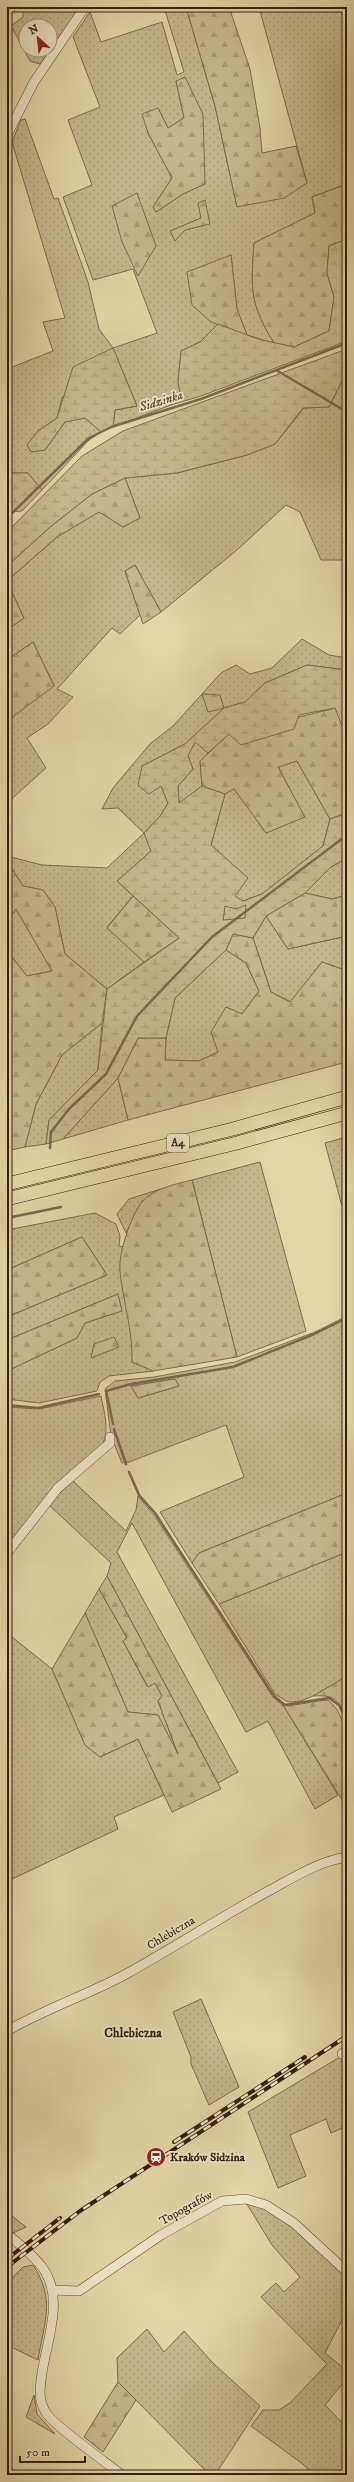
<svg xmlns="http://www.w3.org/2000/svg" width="354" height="2482" font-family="'IM FELL DW Pica',serif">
  <defs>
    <pattern id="grass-dots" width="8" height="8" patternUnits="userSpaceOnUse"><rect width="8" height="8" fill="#c6b68d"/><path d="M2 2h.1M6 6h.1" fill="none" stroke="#ab9c78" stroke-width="1.8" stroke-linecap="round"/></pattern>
    <pattern id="forest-firs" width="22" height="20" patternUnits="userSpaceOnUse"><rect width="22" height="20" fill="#c6b68d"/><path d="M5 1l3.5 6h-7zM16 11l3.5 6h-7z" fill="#ab9c78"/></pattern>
    <pattern id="wetland-marsh" width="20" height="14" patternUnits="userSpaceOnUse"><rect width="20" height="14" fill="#c6b68d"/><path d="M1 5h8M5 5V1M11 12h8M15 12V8" fill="none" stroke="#ab9c78"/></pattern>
  </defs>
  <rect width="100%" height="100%" fill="#e3d5a7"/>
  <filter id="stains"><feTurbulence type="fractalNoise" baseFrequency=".005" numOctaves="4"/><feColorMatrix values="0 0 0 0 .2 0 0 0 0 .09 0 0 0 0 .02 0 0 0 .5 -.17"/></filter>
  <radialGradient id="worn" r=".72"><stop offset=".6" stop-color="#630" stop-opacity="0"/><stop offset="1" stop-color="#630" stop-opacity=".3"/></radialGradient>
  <!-- grass -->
  <path fill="url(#grass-dots)" stroke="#7f6a4e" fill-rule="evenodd" d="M23,7H80L40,64L30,61L11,26L23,17ZM26,26H50V50H26Z
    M164,7H186L215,106L237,207L307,183L259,7H347V184L312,197L315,213L254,243C251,289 249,302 274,343L247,335L237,309L231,255L211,322L218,324L200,342L181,351L178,382L180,393L172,398L171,405L113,427L115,410L137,406L113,348L104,354L62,398L57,418L38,431L45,450L65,422L85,418L101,432L89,440L42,490L28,473H7V369L53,351L43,322L65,318L12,142L21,120L25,119L54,199L58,198L88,282L99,329L113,348L157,333L133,269L93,280L63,197L92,185L68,120L100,107L73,37L90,12L101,42L162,22L177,75L184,72ZM176,81L205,183L183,194L156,212L153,207L172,178L148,133L158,108L168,128L184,118ZM201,218L210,223L185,230L175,240L171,231Z
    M347,371V560H321L300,512L286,505L237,550L161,612L135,565L125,571L140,615L120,634L112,628L57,689L73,697L48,724L27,738L46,768L7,803V721L54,685L33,642L7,660V630L24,618L7,581L57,537L99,511L123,527L140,518L125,478L177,473L247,455L275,444L304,408L329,407Z
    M302,639L329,655L347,658V670L307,665L265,683L245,702L224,708L185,744L142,766L161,786L168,803L161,815L144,833L151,851L117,881L133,896L107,927L144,962L107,989L65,954L55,907L43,890L23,886L7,861V856L42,865L107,868L144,833L118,808L102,809L113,788L150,744L173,726L221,673L236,665L250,674L272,668Z
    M195,741L208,753L200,761L202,786L179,804L178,786L193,769L188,756Z
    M297,761L330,819L323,846L262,894L243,901L235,897L211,845L225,794L234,788L266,833L304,817L278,766Z
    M347,858V895L332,899L305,893L331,867Z
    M247,905L246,918L223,921L225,906Z
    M16,909L52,971L27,976L7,951V923Z
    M266,916L288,949L347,936V974L345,970L322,962L291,1002L271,992L253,938Z
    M226,950L246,963L259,991L242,1014L226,1007L218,1052L199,1061L165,1060L166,1038L175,998Z
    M102,1023L98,1070L49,1120L46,1144L25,1147L36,1104L62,1055Z
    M118,1078L128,1120L63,1139Z
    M347,1137V1220L346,1221L325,1143Z
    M260,1162L306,1331L237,1357L192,1180Z
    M164,1188L142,1201L126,1233L117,1214L129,1199Z
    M95,1213L116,1224L120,1236L119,1246L124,1247L120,1269L133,1341L132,1362L153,1371L109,1376L100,1382L97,1391L39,1403L7,1399V1371L77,1338L85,1323L121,1311L118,1294L7,1340V1317L107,1275L82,1237L7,1270V1230Z
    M347,1316V1493L199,1553L192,1563L160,1512L244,1477L226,1425L129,1462L122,1463L111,1436L105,1389L115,1381L154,1377L235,1362L315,1332ZM175,1379L179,1386L138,1398L131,1386Z
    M101,1396C104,1412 110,1430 102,1445L7,1546V1407L39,1409Z
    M73,1481L126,1531L136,1510L138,1496L154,1515L273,1697L283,1705L338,1795L315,1809L268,1721L246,1732L132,1523L117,1552L238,1772L218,1783L107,1576L111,1563L48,1504Z
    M347,1552V1676C333,1684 302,1707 286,1701C282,1699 279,1696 275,1694L219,1604Z
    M99,1589L127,1638L123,1641L147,1686L155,1683L162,1696L158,1701L180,1760L158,1715L128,1712L85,1613Z
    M7,1633L52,1669L85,1745L100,1757L138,1739L164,1795L114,1817L118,1829L10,1880L7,1869Z
    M201,1999L239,2087L209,2105L191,2064V2057L173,2012Z
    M340,2057L347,2073V2126L331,2133L326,2119L290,2135L306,2176L278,2188L248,2112Z
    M245,2201C287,2213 316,2248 347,2277V2323L342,2320L325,2353L347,2371V2378L325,2405L347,2428V2475H313L304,2465L251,2426L263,2410H279L291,2402L327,2364L261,2297L276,2283L284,2292L300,2277L272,2245Z
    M7,2212L26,2227L13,2233L7,2228Z
    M33,2265C56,2299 44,2323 38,2360L7,2345V2283L23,2267Z
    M147,2329L164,2352L184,2331L213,2363L260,2406L215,2475H210L118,2382L117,2358Z
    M34,2395L37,2414L55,2434L26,2417Z"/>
  <!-- forest -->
  <path fill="url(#forest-firs)" stroke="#7f6a4e" d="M186,7H229L250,69L260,128L262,153L296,146L307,183L284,198L237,207L215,106Z
    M185,77L203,114L205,184L183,194L156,212L153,207L172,178L148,133L142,114L158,108L168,128L184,118L176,81Z
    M347,184V239L329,246L327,273L334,297L329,331L294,347L274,343C249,302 251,289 254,243L315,213L312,197Z
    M137,193L156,246L138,276L122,242L112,206Z
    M205,200L210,224L185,230L175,241L170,231L201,218L198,203Z
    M231,255L237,309L247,335L211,322L192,305L187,272Z
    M125,478L140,518L123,527L99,512L57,537L7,581V566L50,527L92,494Z
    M135,565L161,612L143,624L125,571Z
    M7,582L24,618L7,630Z
    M33,642L54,686L7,721V660Z
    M202,694L220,695L224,708L208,712Z
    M336,708L347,739V813L330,819L297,761L278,767L305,817L266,833L234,789L225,794L202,786L200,761L229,734Z
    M7,861L23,886L43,890L55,907L65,954L107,989L102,1023L62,1055L36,1104L25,1147L7,1151V951L27,976L52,971L16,909L7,923Z
    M305,893L332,899L347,895V936L288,949L266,916Z
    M133,896L179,938L144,962L107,928Z
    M233,934L253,938L271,992L290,1002L322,962L345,970L347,993L341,999L347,1008V1062L128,1120L118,1078L138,1038H166L165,1060L199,1061L218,1052L211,1032L226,1007L242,1014L259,991L246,963L226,950Z
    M192,1180L237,1357L153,1371L132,1362C133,1331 123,1302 120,1271C118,1254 131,1215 142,1202C154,1188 176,1184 192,1180Z
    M82,1237L107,1275L7,1317V1270Z
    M118,1294L122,1311L85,1323L77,1338L7,1371V1340Z
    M114,1337L119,1347L91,1358L94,1344Z
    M175,1379L179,1386L138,1398L131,1386Z
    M347,1493V1552L219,1604L192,1563L199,1553Z
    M107,1576L221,1789L172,1812L138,1739L100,1757L85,1745L52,1669L85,1613L128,1712L158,1715L178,1754L158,1701L162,1696L155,1683L148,1687L123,1641L127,1638L99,1589Z
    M347,1676V1717C337,1698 334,1695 313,1696Z
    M328,1700C354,1720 347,1770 347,1801L344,1803L283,1705C299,1706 312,1701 328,1700Z
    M118,2382L136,2400L103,2452L84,2437Z"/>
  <!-- wetland -->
  <path fill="url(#wetland-marsh)" stroke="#7f6a4e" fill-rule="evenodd" d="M347,239V341L201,396L171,405L172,398L180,393L178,382L181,351L200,342L218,324L258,339L294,347L329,331L334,297L327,273L329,246Z
    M113,348L137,406L115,410L113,427L101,432L85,418L65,422L45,450L31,452L27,445L38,431L57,418L73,367Z
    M347,349V371L329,407L303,408L275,444L247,455L177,473L125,478L92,494L50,527L7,566V532L82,456L123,431Z
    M7,473H28L42,490L22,511L7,512Z
    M307,665L347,670V739L335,708L299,715L294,729L241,745L229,734L208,753L195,742L188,756L193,769L178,786L179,803L202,786L225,794L211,845L248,878L235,896L243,901L262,894L323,846L330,819L347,813V858L331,867L305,893L266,916L253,938L233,934L226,950L175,998L166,1038H138L118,1078L63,1139L46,1144L49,1120L98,1070L107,989L179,938L117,881L151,851L144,833L161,815L168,803L161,786L149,794L138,785L142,766L185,744L224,708L245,702L265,683ZM246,905L245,918L223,920L225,906L236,909Z"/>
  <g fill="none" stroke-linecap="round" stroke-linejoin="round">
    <!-- stream -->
    <path stroke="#7c664b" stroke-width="2.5" d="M276,370L347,412
      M7,518L89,438L111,427L201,399L347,343
      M50,1148L51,1132L69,1109L106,1074L137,1016L212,937L347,835
      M7,1218L61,1207
      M7,1405L38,1408L99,1394
      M113,1424L106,1391L131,1384L233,1367L312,1335L347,1318
      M114,1429L126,1464
      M129,1472L139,1495L155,1513L274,1696L285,1705L329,1698L339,1705L347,1722"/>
    <defs>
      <path id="minor" d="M7,135L34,82L85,7
        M7,1553L58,1488L110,1443V1437
        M7,2031C46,2008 88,1995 128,1973C176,1946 223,1916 272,1889C296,1876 320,1861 347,1857
        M342,2054L347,2050
        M7,2234C19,2244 32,2254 42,2267C65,2297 47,2340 42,2373C40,2387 38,2399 45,2411C51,2424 107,2463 122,2475
        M52,2290L79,2291L161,2235L222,2201L246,2199L266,2205L294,2223L347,2272"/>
      <path id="highway" d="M7,1184L233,1129L347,1097
        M7,1199L237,1143L347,1113"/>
    </defs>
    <!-- minor casing -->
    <use href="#minor" stroke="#634b34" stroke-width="10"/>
    <!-- highway casing -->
    <use href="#highway" stroke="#381d0e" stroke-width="14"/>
    <!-- minor -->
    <use href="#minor" stroke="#ede4c6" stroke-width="9"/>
    <!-- highway -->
    <use href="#highway" stroke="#e3d5a7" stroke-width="13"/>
    <defs>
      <path id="rail" d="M174,2142L305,2057
        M7,2259L60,2218
        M7,2267L80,2211L347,2036"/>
    </defs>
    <!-- rail casing -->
    <use href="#rail" stroke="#381d0e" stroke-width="4"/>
    <!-- rail -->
    <use href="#rail" stroke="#ede4c6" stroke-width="2.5" stroke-dasharray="8" stroke-linecap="butt"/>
  </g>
  <!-- icons -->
  <defs>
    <symbol id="station-disc" viewBox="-11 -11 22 22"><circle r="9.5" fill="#8f2418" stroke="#ede4c6"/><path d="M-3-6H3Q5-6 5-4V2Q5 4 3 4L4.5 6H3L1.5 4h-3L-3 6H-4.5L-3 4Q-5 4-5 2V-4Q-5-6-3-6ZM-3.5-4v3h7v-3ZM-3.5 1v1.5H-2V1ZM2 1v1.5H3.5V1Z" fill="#fff"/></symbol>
  </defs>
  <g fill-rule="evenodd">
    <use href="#station-disc" x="145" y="2146" width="22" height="22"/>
  </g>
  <g text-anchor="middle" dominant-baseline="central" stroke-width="3.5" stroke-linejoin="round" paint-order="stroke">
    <!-- shield labels -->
    <rect fill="#ede4c6" stroke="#6e5945" stroke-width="1" x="167" y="1134" width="22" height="18" rx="3"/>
    <g font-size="11" font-weight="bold" fill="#381d0e">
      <text x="178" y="1143">A4</text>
    </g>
    <!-- street labels -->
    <g font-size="12" fill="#381d0e" stroke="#ede4c6">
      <text transform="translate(171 1933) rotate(-31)">Chlebiczna</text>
      <text transform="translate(186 2208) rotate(-29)">Topografów</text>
    </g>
    <!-- poi labels -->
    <g font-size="12" font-weight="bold" fill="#381d0e" stroke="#ede4c6" text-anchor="start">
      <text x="170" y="2157">Kraków Sidzina</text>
    </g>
    <!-- water labels -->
    <g font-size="13" font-style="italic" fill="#604731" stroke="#ede4c6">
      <text transform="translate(161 401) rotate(-17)">Sidzinka</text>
    </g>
    <!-- neighbourhood labels -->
    <g font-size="13" font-weight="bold" fill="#381d0e" stroke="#ede4c6">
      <text x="133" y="2033">Chlebiczna</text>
    </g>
  </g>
  <!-- margin -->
  <rect width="354" height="2482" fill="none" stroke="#e3d5a7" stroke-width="24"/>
  <rect x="8" y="8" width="338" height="2466" fill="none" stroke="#381d0e" stroke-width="2"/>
  <rect x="12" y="12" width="330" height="2458" fill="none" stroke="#381d0e"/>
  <!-- north arrow -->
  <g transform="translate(38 38) rotate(333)"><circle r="19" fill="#ede4c6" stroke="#a5947c"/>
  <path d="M0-3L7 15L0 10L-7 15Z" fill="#8f2418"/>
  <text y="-6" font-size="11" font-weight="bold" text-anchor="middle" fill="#381d0e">N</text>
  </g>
  <!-- scale -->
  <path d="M20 2456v6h65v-6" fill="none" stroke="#381d0e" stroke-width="2"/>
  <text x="26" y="2456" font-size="12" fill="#381d0e" stroke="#ede4c6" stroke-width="3" paint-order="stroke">50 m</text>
  <rect width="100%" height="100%" filter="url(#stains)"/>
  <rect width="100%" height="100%" fill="url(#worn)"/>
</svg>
